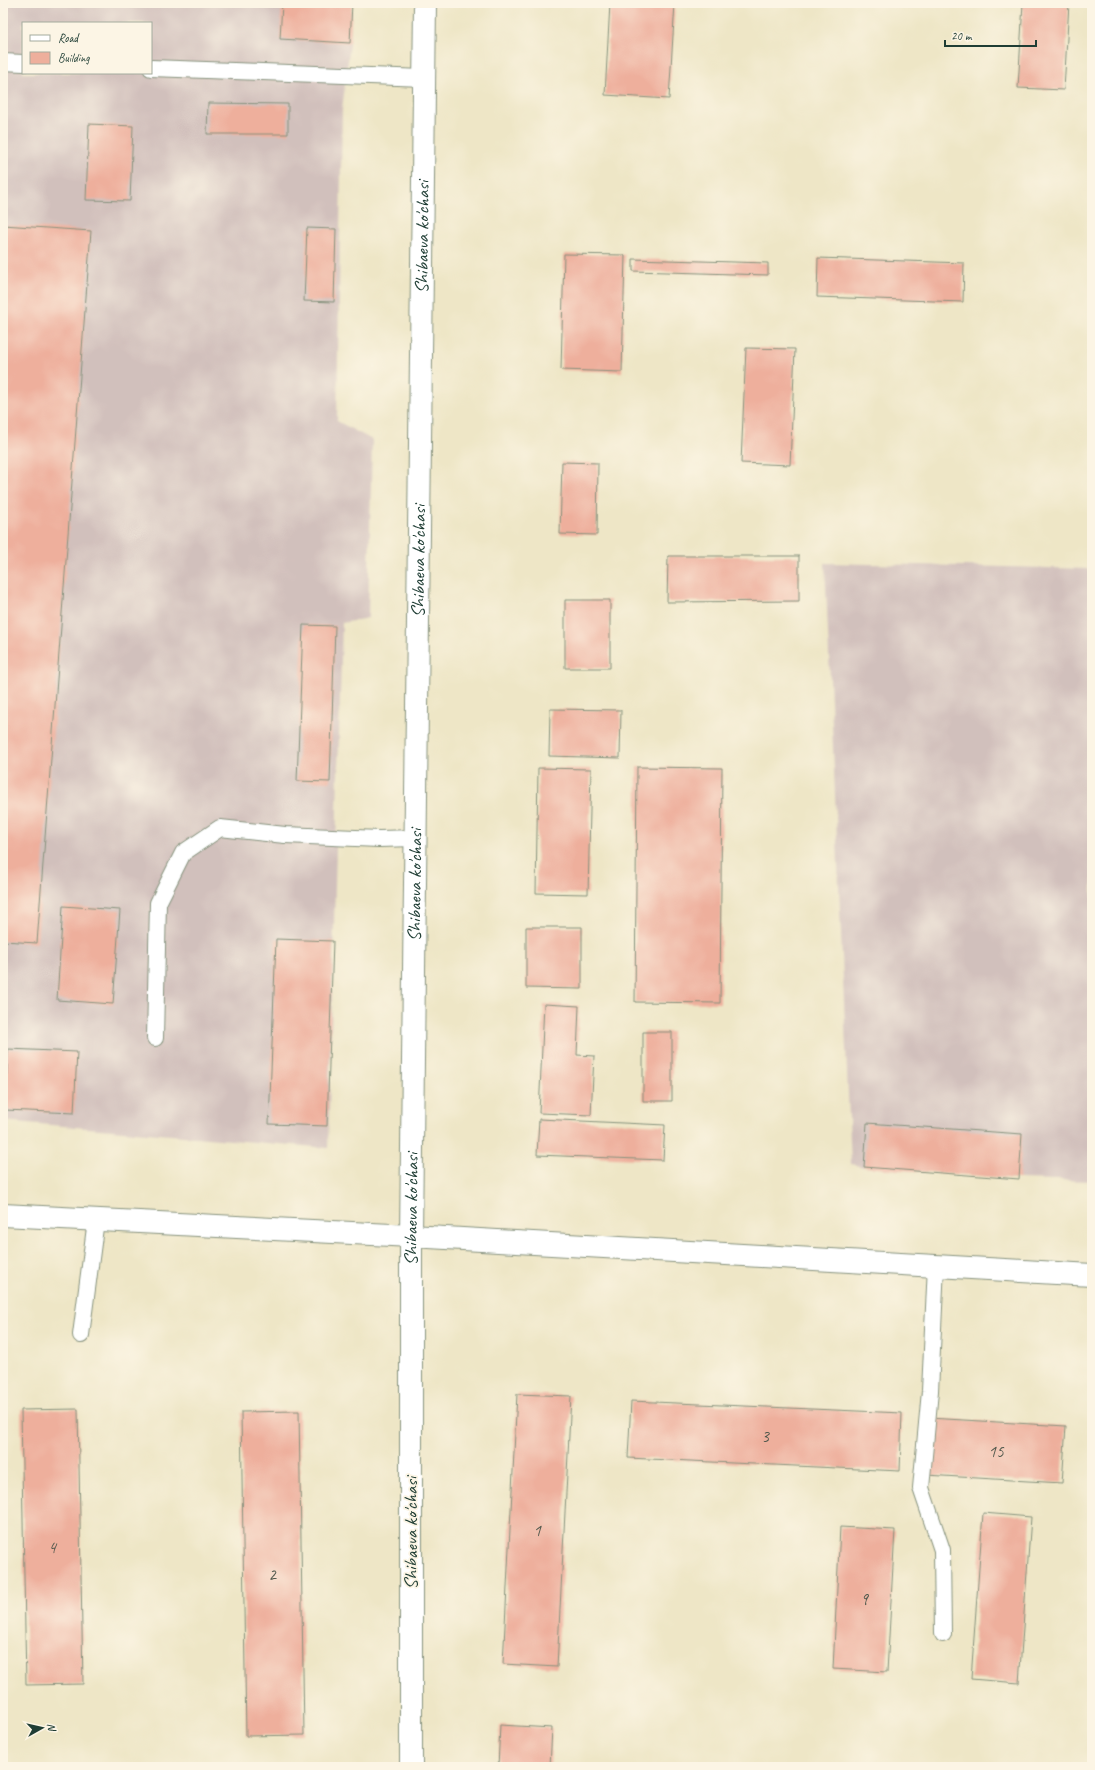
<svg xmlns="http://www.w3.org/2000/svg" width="1095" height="1770" font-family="Caveat,sans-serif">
  <rect width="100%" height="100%" fill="#fcf5e5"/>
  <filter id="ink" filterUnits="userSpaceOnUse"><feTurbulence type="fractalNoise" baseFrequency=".025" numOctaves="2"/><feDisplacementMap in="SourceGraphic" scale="8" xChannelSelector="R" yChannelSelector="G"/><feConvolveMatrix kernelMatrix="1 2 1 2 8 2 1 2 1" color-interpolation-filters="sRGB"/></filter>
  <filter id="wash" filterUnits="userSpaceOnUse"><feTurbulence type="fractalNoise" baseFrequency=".012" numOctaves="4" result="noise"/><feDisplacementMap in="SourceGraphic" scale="16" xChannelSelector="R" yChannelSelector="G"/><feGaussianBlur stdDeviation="0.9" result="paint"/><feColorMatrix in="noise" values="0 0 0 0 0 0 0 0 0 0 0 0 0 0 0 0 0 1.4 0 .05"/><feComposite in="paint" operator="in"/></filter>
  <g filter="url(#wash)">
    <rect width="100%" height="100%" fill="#eee6c6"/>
    <!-- industrial -->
    <path fill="#d1c0bc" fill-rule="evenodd" d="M3,3H352L350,43L342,110L337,421L372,440L368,618L342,623L328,1148L3,1121ZM23,23H151V73H23Z
      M825,563L1092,569V1181L1019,1179L864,1167L851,1164Z"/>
    <g id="blocks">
      <!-- building -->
      <path fill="#eeaf9c" d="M282,3H352L350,43L280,39Z
        M610,3H675L669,99L605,95Z
        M1023,3H1069L1064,90L1018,88Z
        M208,103L288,104V134H207Z
        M89,124L133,126L130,201L86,200Z
        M3,225L91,231L37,943L3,941Z
        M307,228L336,229L334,302L304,301Z
        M564,254L625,255L622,372L561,370Z
        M818,258L964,263L963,302L817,297Z
        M633,259L768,263V275L633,271Z
        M746,348L795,349L790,465L741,463Z
        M562,462L598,463L597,535L560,534Z
        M668,556H799V601L667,602Z
        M565,600H610V668H565Z
        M303,625L335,626L330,782L297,781Z
        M550,709L621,710L620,758L549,756Z
        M637,767L722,768L720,1003L635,1002Z
        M538,768L591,769L588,894L536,893Z
        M63,906L120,910L113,1004L57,1000Z
        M526,927H582V989L526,988Z
        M276,939L333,941L327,1126L269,1124Z
        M544,1004L579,1006L577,1055L594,1056L591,1115L539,1113Z
        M643,1032H672V1101H643Z
        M8,1049L77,1052L74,1113L5,1110Z
        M539,1119L665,1125L663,1160L537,1155Z
        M867,1123L1022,1134L1019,1179L864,1167Z
        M517,1394L571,1396L557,1667L503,1664Z
        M631,1401L902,1413L900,1471L628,1458Z
        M78,1409L83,1684L26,1685L21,1410Z
        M299,1411L304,1735L246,1736L241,1412Z
        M929,1418L1066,1426L1062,1483L926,1475Z
        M983,1513L1031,1517L1019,1683L971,1679Z
        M840,1527L895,1530L887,1672L833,1669Z
        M500,1725L552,1728L550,1767H498Z"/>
    </g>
  </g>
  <g filter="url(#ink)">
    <use href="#blocks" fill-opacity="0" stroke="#86927d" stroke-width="1"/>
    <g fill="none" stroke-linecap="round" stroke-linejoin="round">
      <defs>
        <path id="lane" d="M3,62L23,63
          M151,68L424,78
          M155,1038L158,903L183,853L220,828L285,835L379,839L416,838
          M936,1266L930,1391L921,1488L942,1550L943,1634
          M81,1335L96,1220"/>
        <g id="street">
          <path d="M3,1215L411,1236L1092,1275"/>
          <path id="s1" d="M411,1767V1236L425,3"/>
        </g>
      </defs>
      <!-- lane casing -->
      <use href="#lane" stroke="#86927d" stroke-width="18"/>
      <!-- street casing -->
      <use href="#street" stroke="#86927d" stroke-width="24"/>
      <!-- lane -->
      <use href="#lane" stroke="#fff" stroke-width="16"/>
      <!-- street -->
      <use href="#street" stroke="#fff" stroke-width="22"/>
    </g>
  </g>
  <g text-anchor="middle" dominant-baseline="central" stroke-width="3.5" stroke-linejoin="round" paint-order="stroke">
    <!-- number labels -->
    <g font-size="17" fill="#535a4e">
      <text x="765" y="1436">3</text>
      <text x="996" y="1451">15</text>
      <text x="537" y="1530">1</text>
      <text x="52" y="1547">4</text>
      <text x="272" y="1574">2</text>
      <text x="864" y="1599">9</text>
    </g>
    <!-- street labels -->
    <g font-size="19" fill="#1f3d34" stroke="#fcf5e5">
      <text stroke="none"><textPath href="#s1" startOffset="1530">Shibaeva ko'chasi</textPath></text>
      <text stroke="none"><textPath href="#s1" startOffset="1206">Shibaeva ko'chasi</textPath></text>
      <text stroke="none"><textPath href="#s1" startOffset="882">Shibaeva ko'chasi</textPath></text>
      <text stroke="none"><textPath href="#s1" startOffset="558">Shibaeva ko'chasi</textPath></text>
      <text transform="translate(411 1533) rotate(-90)">Shibaeva ko'chasi</text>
    </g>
  </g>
  <!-- margin -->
  <rect width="1095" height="1770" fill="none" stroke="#fcf5e5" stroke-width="16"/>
  <!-- legend -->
  <rect x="22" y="22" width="130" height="52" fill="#fcf5e5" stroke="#a4ab9e"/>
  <rect x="30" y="35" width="20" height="6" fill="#ffffff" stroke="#a4ab9e"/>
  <text x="58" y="42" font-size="12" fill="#1f3d34">Road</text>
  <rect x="30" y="52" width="20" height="12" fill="#eeaf9c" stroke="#a4ab9e"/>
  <text x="58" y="62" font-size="12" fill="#1f3d34">Building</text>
  <!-- north arrow -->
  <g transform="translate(42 1728) rotate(82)" stroke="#fcf5e5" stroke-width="3" paint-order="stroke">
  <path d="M0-3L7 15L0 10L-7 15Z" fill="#1f3d34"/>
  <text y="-6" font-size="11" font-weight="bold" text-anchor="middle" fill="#1f3d34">N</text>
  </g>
  <!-- scale -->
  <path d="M945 40v6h91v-6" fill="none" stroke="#1f3d34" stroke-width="2"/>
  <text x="951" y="40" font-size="12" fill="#1f3d34" stroke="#fcf5e5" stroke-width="3" paint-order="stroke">20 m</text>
</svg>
